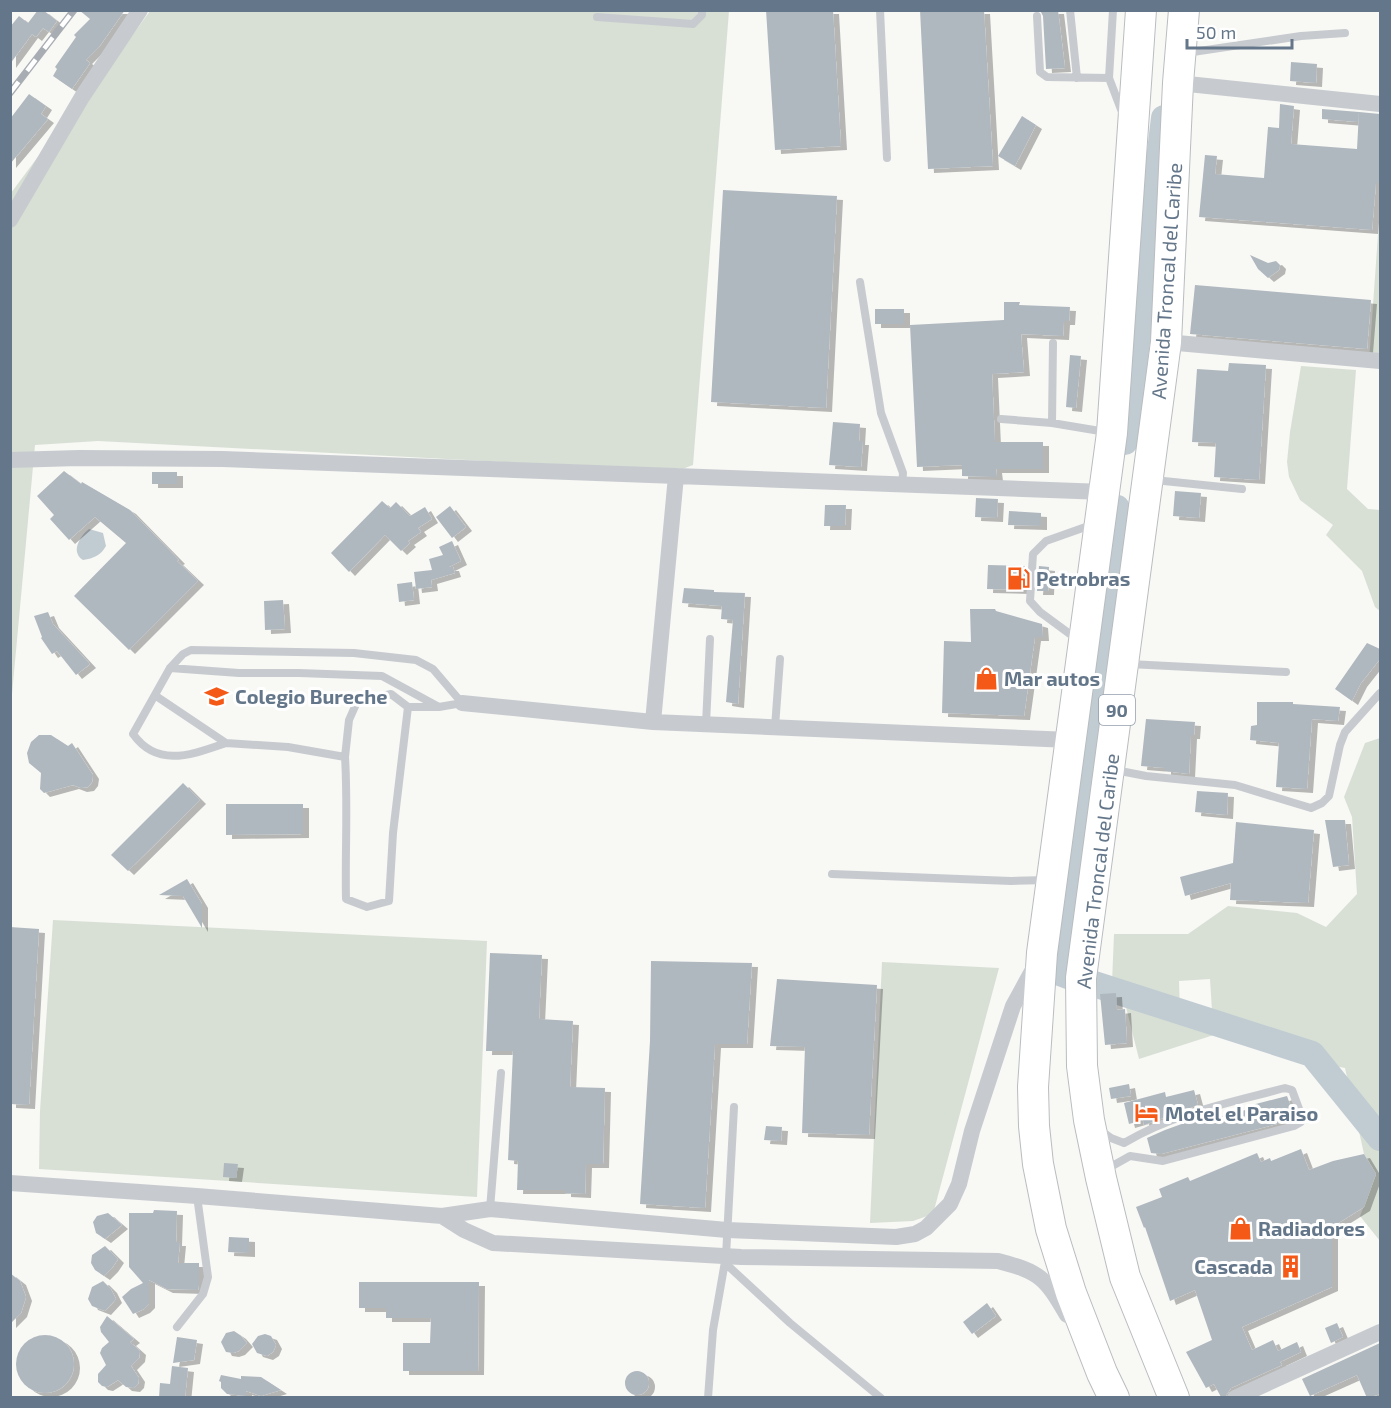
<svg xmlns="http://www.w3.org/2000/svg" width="1391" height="1408" font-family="'Exo 2',sans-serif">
  <defs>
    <filter id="shadow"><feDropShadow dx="6" dy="4" stdDeviation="0" flood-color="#0004"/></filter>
  </defs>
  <rect width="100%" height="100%" fill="#f8f8f5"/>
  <!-- green -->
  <path fill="#d8e0d5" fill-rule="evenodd" d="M150,11H729L693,465L677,471L98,441L35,445L11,705V193L60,127L92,91Z
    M1380,206V362H1369Z
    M1301,366L1356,370L1347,489L1368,509L1380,510V611L1375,607L1362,571L1326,535L1333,525L1300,500L1289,477L1287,462L1290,432Z
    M1380,738V1241L1360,1216L1376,1174L1364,1154L1345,1068L1278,1055L1249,1033H1220L1139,1059L1126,1007L1112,983L1114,934H1188L1228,906L1297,913L1326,927L1357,894L1352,817L1344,797L1365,743ZM1210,979L1212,1011L1180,1013L1179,981Z
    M53,920L487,941L477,1197L39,1169L40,1111Z
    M882,962L999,968L933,1214L913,1221L870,1223Z"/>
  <!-- water -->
  <path fill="#c1ccd2" d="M89,529L103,533L106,546C100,556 94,558 83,560C70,552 80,536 89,529Z"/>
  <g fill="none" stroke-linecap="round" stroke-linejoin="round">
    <!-- river -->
    <path stroke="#c1ccd2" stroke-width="26" d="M1125,442L1164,118
      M1068,976L1060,973L1117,508
      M1094,984L1312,1054L1380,1138"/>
  </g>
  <!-- building -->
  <path fill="#b0b8bf" filter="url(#shadow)" d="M38,10H43L57,21L49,32L43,28L36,37L32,34L10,64V27L19,16L28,23Z
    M79,10H125L99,47L86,60L90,63L72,89L53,76L57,69L55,67L76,37L74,35L90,19Z
    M766,10H833L841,146L775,150Z
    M920,10H984L993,166L928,169Z
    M1040,10H1058L1065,68L1046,69L1043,16Z
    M1291,62L1317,64L1316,83L1290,81Z
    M29,94L46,106L41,114L48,119L10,164V119Z
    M1280,104L1294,106L1291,144L1357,149L1359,112L1380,114V168L1379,183H1376L1372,230L1199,217L1205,155L1217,156L1215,174L1264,178L1268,127L1279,128Z
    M1322,109L1359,112L1358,122L1322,119Z
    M1022,116L1036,125L1015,166L998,156Z
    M723,190L837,196L826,408L711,402Z
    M1250,255L1268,263L1276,261L1280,265L1279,270L1268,278L1258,269Z
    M1195,285L1371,300L1367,349L1190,334Z
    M1004,302H1020L1019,305L1070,307L1069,321H1064L1063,336L1021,334L1024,372L992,374L995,442H1043V469H996L997,477H991L962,476V465L917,467L910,325L1004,320Z
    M875,309H904V324H875Z
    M1070,355L1081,356L1076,408L1066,407Z
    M1229,363L1266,365L1259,480L1214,477L1216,443L1192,442L1197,369L1228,371Z
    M833,422L860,424L859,441H863L861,467L829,465Z
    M64,471L81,484L82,482L130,510L179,560L177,561L198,581L129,650L74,596L126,543L95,517L69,540L50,519L54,515L37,496Z
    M152,472H177V484H152Z
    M1175,491L1201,493L1199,518L1173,516Z
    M976,498L998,499L997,518L975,517Z
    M382,501L390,508L396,502L410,516L425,507L432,519L418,528L421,532L408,541L410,543L401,551L385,535L349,572L331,553Z
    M825,505H846L845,526H824Z
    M450,506L466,527L452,538L436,517Z
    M1009,511L1041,513V526L1008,525Z
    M452,541L461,561L449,567H453L455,573L431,580L432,587L416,589L414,572L432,570L429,559L443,555L439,547Z
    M988,565L1026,566L1024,590L987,589Z
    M1039,566L1049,567L1048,591H1037Z
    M412,582L414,600L399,602L397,584Z
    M684,588L714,590V592L745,593L738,704L726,702L733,620L721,619L722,606L682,603Z
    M283,600L285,629L265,630L264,601Z
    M970,609H995L996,611L1042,624L1043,637H1035L1024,716L942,713L944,641L971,642Z
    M48,612L53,624L90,664L76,675L57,651L52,654L41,638L42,637L34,616Z
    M1367,643L1380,649V659L1361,683L1352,701L1335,689Z
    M1257,702H1293V704L1340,707L1338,721L1312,719L1307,789L1276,787L1279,743L1250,740L1251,726L1257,725Z
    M1146,719L1195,722L1194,735H1191L1189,774L1165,771V768L1141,766Z
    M39,735H51L68,746L72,743L93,775L92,782L88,787L81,788L73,785L44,793L40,789L41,773L29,763L27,753L31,742Z
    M183,783L200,800L128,871L111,855Z
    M1197,791L1228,793L1227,815L1195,812Z
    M226,804H303V834L226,835Z
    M1325,820H1345L1349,865L1333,867Z
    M1236,822L1314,830L1308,903L1230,900L1231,883L1185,896L1180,877L1233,863Z
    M187,879L202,904V928L183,896L159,895Z
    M10,927L39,929L29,1105L10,1104Z
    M490,953L542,955L539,1019L573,1021L570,1087L605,1088L603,1164H586L585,1194L565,1193V1190H517L518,1161L508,1160L513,1051H486Z
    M651,961L752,963L747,1044H715L705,1208L640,1204L650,1041Z
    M777,979L877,985L869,1135L802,1133L805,1047L770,1046Z
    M1116,993L1117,1010L1125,1009L1127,1043L1105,1045L1100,994Z
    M1129,1084L1131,1096L1111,1099L1109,1088Z
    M1194,1090L1198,1105L1144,1125L1143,1120L1129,1124L1124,1103L1165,1092L1166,1097Z
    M1287,1096L1295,1118L1292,1120L1161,1154L1151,1153L1147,1138L1165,1130L1201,1117L1203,1121L1253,1108L1252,1105Z
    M766,1126L782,1127L781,1141L764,1140Z
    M1301,1149L1309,1170L1333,1161L1364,1154L1376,1174L1364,1207L1332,1227V1287L1242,1327L1252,1350L1273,1340L1278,1351L1297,1342L1301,1352L1280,1362L1282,1365L1231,1388L1225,1397H1221L1214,1384L1206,1388L1186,1352L1212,1340L1195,1290L1170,1301L1145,1227L1144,1228L1136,1207L1162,1197L1159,1189L1188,1177L1190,1181L1257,1153L1261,1162L1270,1158L1271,1161Z
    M224,1163L238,1164L236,1178L223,1177Z
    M154,1210L177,1211L176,1242H180L178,1263H199V1285L198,1290L167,1289L149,1280V1304L144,1309L133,1314L122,1297L131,1289L143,1283L129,1267V1213H153Z
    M108,1213L122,1225L105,1239L96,1233L93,1222L97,1216Z
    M229,1237L249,1238V1253L228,1252Z
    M105,1246L118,1259L112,1268L104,1276L95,1270L91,1263L92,1255Z
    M10,1273L20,1281L26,1297L21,1313L10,1324Z
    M103,1281L111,1289L116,1299L105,1311L92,1306L88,1299L92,1287Z
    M359,1282H479L478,1371H403V1343H430L431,1318H386V1308H359Z
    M987,1303L996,1316L972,1334L963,1322Z
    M107,1316L134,1339L130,1342L140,1351L139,1358L131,1366L139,1378L138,1384L134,1388L126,1387L118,1380L107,1387L102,1386L98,1382V1374L106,1365L100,1353L102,1348L109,1342L101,1332L100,1327Z
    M1337,1323L1343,1337L1331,1343L1325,1328Z
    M234,1331L240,1335L247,1343L239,1351L233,1353L226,1352L221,1342L226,1333Z
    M265,1334L271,1336L276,1345L273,1352L267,1356L257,1353L252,1344L258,1336Z
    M16 1364a29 29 0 1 1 58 0a29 29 0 1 1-58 0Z
    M177,1337L197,1340L194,1360L173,1363Z
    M1380,1343V1394L1367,1398L1357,1375L1310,1396L1302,1379Z
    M172,1366L188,1368L185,1398H159L160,1383L170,1384Z
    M625 1383a12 12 0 1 1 24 0a12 12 0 1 1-24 0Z
    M221,1375L241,1379V1376L261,1377L281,1390L261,1396L246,1391V1396L227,1394L221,1388V1382L219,1381Z"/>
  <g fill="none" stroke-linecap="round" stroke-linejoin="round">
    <defs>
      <path id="highway" d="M1114,1398L1102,1373L1071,1293L1051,1229L1038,1164L1034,1126L1033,1087L1042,953L1112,433L1141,10
        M1174,1398L1125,1277L1101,1178L1089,1120L1082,1066L1081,978L1166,342L1178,83L1184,10"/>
    </defs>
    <!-- highway casing -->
    <use href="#highway" stroke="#b9bdc0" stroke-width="32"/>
    <!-- lane -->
    <path stroke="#c7cbcf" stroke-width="8" d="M880,10L887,158
      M1070,10L1077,78
      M1113,10L1109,78L1122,112
      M1037,16L1040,72L1047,77L1109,78
      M597,17L693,24L702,15V10
      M1186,53L1301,36L1345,33
      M860,282L881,413L903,473L902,485
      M1001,419L1052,423L1106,432
      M1052,423L1053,343
      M1154,480L1242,489
      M1078,640L1040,612L1030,601L1033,554L1046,541L1094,524
      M1129,664L1286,672
      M170,668L239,673H299L382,676L439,707L462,703
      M156,696L226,743L288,747L345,757L349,720L357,702L391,694L408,707H439
      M706,724L710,639
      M775,727L780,659
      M226,743C193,754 158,769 133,734L170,668L183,654L191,650L354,653L416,660L433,669L462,703
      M345,757C348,805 345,852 346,899L367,907L389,901L393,833L408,707
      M1115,770L1146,776L1235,785L1311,808L1322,803L1329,796L1340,745L1345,732L1380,693
      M832,874L1011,881L1048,880
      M1100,1130L1111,1138L1124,1143C1175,1113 1228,1103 1285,1088L1292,1090L1302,1117L1301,1122L1294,1126L1163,1161L1130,1156L1114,1165L1105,1173
      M490,1209L501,1073
      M725,1263L790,1323L881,1398
      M177,1327L203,1294L208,1277L197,1196
      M708,1398L713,1330L726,1256L734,1107"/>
    <!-- street -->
    <path stroke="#c7cbcf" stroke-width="16" d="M1178,83L1380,104
      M10,220L82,97L140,10
      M1166,342L1380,361
      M10,460L79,458L223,459L1104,492
      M462,703L653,722L1070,740
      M653,722L676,476
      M10,1183L197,1196L442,1216L490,1209L727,1230L896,1237L915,1234L926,1228L950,1204L959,1184L972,1131L1013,1006L1036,964
      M442,1216L464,1230L493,1243L741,1257L998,1261C1040,1272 1045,1277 1067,1315
      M1235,1398L1380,1332"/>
    <!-- highway -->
    <use href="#highway" stroke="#fff" stroke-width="30"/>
    <defs>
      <path id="rail" d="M10,93L74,10"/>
    </defs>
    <!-- rail casing -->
    <use href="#rail" stroke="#a7adb3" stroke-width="7"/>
    <!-- rail -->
    <use href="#rail" stroke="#fff" stroke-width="4.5" stroke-dasharray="14" stroke-linecap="butt"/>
  </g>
  <!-- icons -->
  <defs>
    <symbol id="fuel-bare" viewBox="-9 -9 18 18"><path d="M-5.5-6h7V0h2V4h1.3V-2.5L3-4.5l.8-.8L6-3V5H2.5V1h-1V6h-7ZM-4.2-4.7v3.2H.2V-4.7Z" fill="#f55917" stroke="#fff" stroke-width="2.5" paint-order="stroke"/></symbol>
    <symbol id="shop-bare" viewBox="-9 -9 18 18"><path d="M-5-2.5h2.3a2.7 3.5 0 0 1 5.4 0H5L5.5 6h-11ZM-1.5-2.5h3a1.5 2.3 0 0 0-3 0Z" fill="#f55917" stroke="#fff" stroke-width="2.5" paint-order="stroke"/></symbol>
    <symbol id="school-bare" viewBox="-9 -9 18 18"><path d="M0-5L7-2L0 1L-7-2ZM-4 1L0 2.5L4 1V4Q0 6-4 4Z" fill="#f55917" stroke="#fff" stroke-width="2.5" paint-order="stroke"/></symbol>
    <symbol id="hotel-bare" viewBox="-9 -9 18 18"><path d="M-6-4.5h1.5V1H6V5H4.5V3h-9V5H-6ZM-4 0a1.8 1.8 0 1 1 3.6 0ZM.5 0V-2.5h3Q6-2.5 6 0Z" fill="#f55917" stroke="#fff" stroke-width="2.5" paint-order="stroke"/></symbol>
    <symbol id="building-bare" viewBox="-9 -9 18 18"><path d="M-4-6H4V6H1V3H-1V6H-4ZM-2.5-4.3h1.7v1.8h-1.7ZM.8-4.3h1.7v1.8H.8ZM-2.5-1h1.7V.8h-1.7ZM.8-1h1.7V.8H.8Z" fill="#f55917" stroke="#fff" stroke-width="2.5" paint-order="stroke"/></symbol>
  </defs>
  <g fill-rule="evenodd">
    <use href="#fuel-bare" x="1002" y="562" width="33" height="33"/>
    <use href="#shop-bare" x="970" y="662" width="33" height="33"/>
    <use href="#school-bare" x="200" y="680" width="33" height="33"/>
    <use href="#hotel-bare" x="1130" y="1096" width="33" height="33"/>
    <use href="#shop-bare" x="1224" y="1212" width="33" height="33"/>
    <use href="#building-bare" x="1274" y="1250" width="33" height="33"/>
  </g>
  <g text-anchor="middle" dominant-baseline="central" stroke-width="6" stroke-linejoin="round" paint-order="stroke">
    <!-- shield labels -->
    <rect fill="#fff" stroke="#929fac" stroke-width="1.5" x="1099" y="695" width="36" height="30" rx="4.5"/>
    <g font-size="18" font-weight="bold" fill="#647689">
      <text x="1117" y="710">90</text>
    </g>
    <!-- street labels -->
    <g font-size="20" fill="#647689" stroke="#fff">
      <text transform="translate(1166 281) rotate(-86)">Avenida Troncal del Caribe</text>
      <text transform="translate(1097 871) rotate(-83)">Avenida Troncal del Caribe</text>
    </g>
    <!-- poi labels -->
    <g font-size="20" font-weight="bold" fill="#647689" stroke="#fff" text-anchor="start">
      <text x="1036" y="578">Petrobras</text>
      <text x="1004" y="678">Mar autos</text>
      <text x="235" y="696">Colegio Bureche</text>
      <text x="1165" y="1113">Motel el Paraiso</text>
      <text x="1258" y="1228">Radiadores</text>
      <text x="1273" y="1266" text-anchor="end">Cascada</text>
    </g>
  </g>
  <!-- border -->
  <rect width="1391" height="1408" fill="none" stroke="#647689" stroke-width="24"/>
  <!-- scale -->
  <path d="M1187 39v9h105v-9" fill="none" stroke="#647689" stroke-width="3"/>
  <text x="1196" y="39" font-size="18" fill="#647689" stroke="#ffffff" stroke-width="4.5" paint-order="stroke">50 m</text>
</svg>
